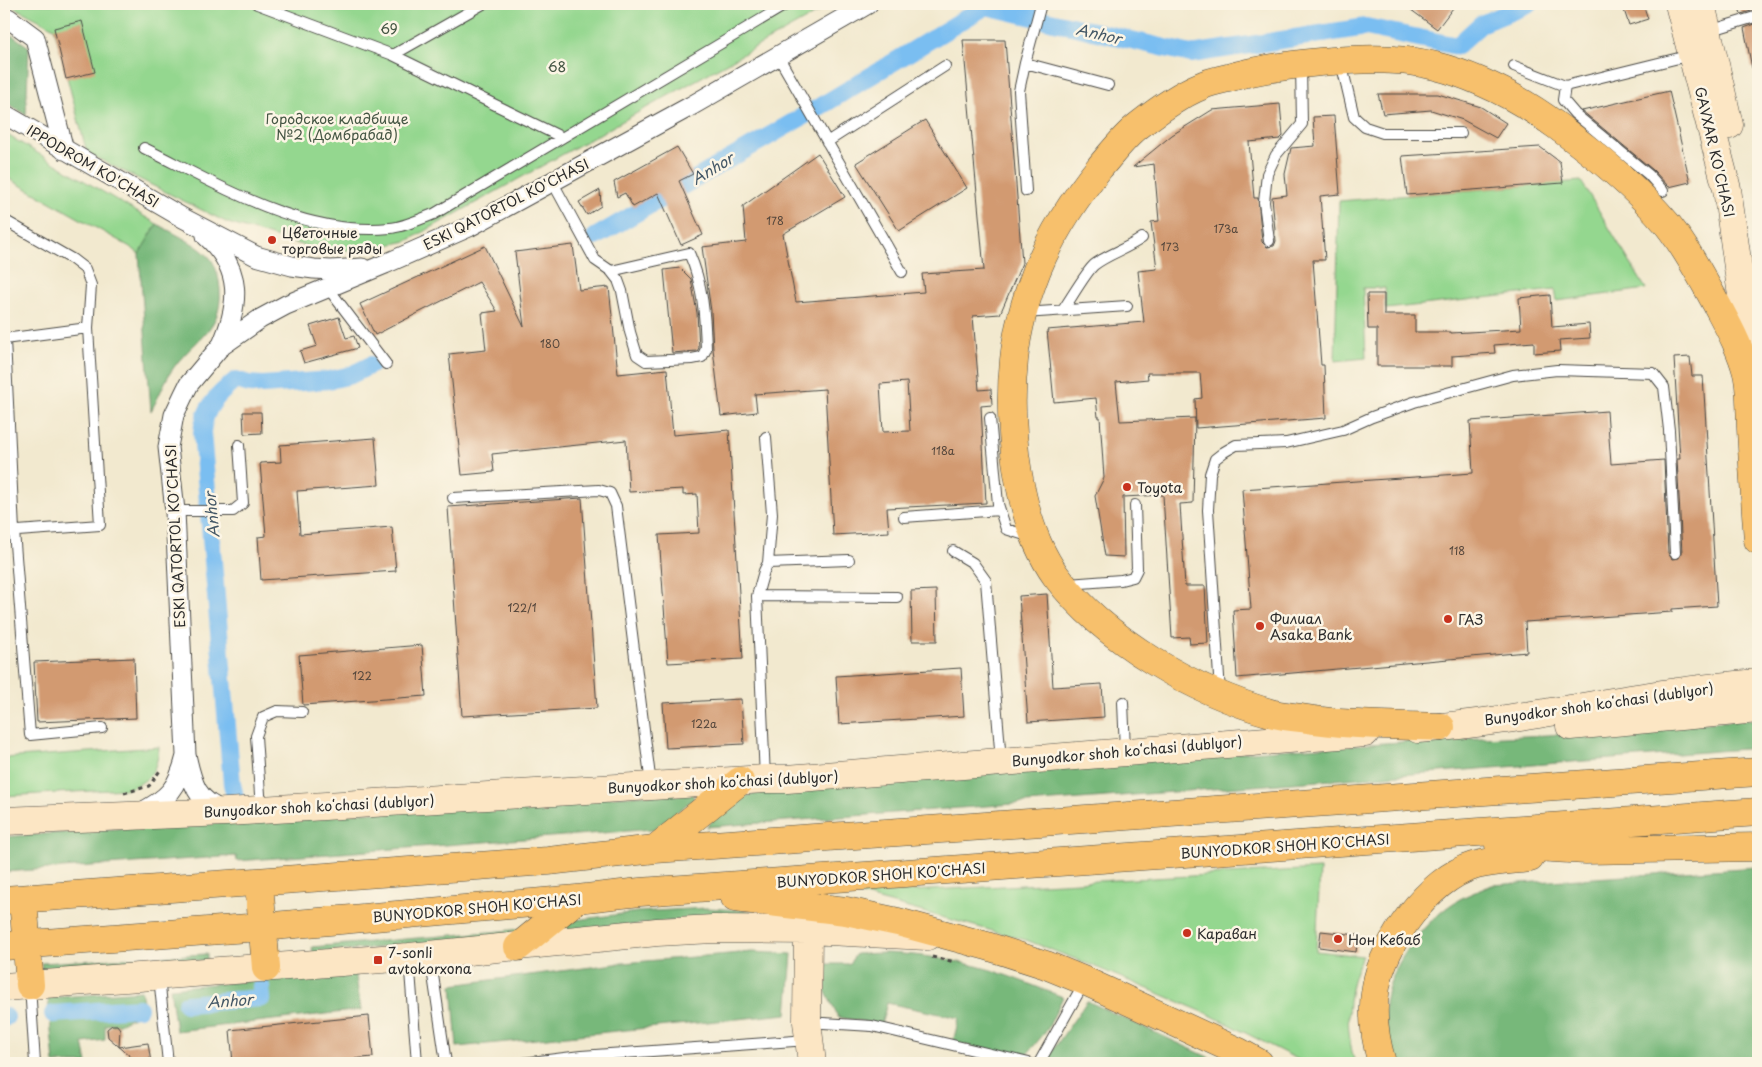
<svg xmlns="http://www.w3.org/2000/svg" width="1762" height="1067" font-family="'Playpen Sans',sans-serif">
  <rect width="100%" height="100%" fill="#fcf5e5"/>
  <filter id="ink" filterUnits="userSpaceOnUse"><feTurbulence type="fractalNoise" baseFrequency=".02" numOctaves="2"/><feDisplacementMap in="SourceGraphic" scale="10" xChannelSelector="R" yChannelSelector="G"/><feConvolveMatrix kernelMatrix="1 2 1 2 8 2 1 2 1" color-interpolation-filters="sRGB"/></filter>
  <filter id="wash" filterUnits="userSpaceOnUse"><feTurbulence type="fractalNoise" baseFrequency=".0096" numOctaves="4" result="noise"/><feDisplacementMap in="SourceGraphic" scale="20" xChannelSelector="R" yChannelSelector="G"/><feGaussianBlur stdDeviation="1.12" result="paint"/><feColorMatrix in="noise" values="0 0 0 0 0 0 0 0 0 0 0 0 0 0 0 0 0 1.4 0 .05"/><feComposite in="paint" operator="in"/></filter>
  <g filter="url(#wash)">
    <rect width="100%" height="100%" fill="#f2e9cf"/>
    <!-- green -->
    <path fill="#94d78f" stroke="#60815d" d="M8,4H833L407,241L363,250H319L228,223L87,153L54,28Z
      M4,133L157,224L139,254L132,248L4,176Z
      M1581,181L1646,289L1557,301L1555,290L1386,309L1385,288H1363L1366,358L1335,361L1339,201Z
      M159,747C157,771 150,782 126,789L4,796V758Z
      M1320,869L1316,951L1363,956C1345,987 1345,1030 1355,1063H1305L1208,1014L1091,965L1026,940L857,894Z"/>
    <!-- forest -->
    <path fill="#77b87a" stroke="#517252" d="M12,35L29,47L26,115L4,101V52Z
      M157,224C171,232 195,243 206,254C214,260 217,271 219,281C227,332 193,337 170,373C163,385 158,399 151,411L139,254Z
      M1758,719V748L707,827L722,808L740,798L763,791L1277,750L1416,741L1548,735Z
      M692,792L694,799L654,829L237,861L236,856L4,872V837L196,823Z
      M1757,867L1758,880V1063H1395C1390,1049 1383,1018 1385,1003C1391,963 1425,919 1460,899C1469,894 1481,890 1492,885Z
      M707,908L741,910L773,916H719L553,933L568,921L637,912Z
      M523,929L512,937L313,953L312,947Z
      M752,952L792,954L787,1014L457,1047L452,985L623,963Z
      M884,953C920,954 956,960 991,970C1015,978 1039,988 1063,997L1047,1030L1023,1059L953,1042L959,1018L887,1003L881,1025L838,1017L824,988L825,964H849L856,954Z
      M207,954V960L42,970L41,963Z
      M355,971L361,1010L176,1031L170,988Z
      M141,991L145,1011L119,1024L105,1025V1040L83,1043L87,1063H54L48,998Z
      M1087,1001L1206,1056L1219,1063H1044Z"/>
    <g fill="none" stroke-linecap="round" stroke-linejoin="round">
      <!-- canal -->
      <path stroke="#7abef1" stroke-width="18" d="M595,237L826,103L986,6L1191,54L1366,27L1457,46L1481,24L1530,4
        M236,801L232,784L202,432C204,408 218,394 236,380L249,384L263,385L330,380L351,375L371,365
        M186,1004L262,998L261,986
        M53,1014L139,1008
        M4,1018L6,1017"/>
    </g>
    <g id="blocks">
      <!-- building -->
      <path fill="#d29a71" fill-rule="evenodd" d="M1403,4H1456L1437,29Z
        M1622,4H1643L1648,19L1629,25Z
        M1738,4H1758V9L1741,14Z
        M82,21L95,72L66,79L54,28Z
        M1758,23V67L1752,68L1744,28Z
        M963,40H1005L1022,263L1000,314L973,316L979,390L991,389L992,405L981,406L986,503L887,508L889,532L833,535L825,389L755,394L757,412L721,416L713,349L711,311L702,247L746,242L743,206L818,153L845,197L783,234L796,302L924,292L922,274L984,270ZM907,382L910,431L883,432L880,384Z
        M1669,91L1690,182L1669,187L1653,170L1582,111Z
        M1378,94H1438L1481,107L1506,123L1496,138L1463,120L1431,110L1383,114Z
        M1280,104L1283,136L1280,139L1249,142L1254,198H1258L1262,242L1267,247L1274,246L1276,241L1272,197L1287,195L1285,174L1291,148L1315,146L1313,117L1334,116L1340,194L1320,196L1325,260H1313L1321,365H1324L1326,418L1196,428L1195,399L1202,398L1200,373H1147L1148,379L1116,382L1120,421L1195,418L1193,503L1180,504L1185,586H1205L1208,643L1190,644L1189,637L1172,638L1163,495L1123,497L1124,557L1105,556L1095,496L1104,478L1100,417H1098L1096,398L1054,402L1047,330L1144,322L1138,271L1157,269L1151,222L1159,221L1154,164L1133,167L1172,135L1212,110Z
        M925,120L967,188L899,231L856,163Z
        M677,147L693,174L679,181L703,235L681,245L658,193L633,207L625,193L617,197L614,182Z
        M1540,147L1560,162L1563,183L1407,195L1402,156Z
        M600,190L601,206L587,215L579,202Z
        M573,245L579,290L609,287L618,374L667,369L673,435L729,430L743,659L668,663L659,535L699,533L697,494L683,495V489L629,492L626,440L492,454L494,472L462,475L449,354L486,350L482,313L497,311L479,282L375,335L360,304L485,246L524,327L515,252Z
        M680,268L691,279L697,313L699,348L697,351L672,353L664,270Z
        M1367,294H1384V315H1415V332H1451V333L1521,329L1519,298L1550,295L1552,327L1589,324L1590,338L1559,340L1560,351L1534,353V342L1494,345L1495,353L1452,356V366H1377V329H1368Z
        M339,317L346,338L354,336L358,348L304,363L300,351L317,346L310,326Z
        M1690,357L1692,376H1703L1717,606L1672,609V612L1525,622L1527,652L1237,678L1233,610L1251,609L1242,489L1473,473L1470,421L1607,411L1611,464L1664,460L1668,553L1672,559L1679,558L1682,553L1677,459H1680L1674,358Z
        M243,412H261L262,433L244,434Z
        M375,438L379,485L297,491L300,534L392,527L396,571L261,580L258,537L266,536L260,463L281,462L280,445Z
        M582,498L597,708L462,716L448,507Z
        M936,590L937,641H912L911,591Z
        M1047,594L1053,687L1102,684L1104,717L1028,722L1019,596Z
        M422,645L426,696L303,705L299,655Z
        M134,658L136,718L37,722L34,662Z
        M961,668L964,716L839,724L836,676Z
        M741,699L744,744L666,748L663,703Z
        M1321,931L1358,935L1356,952L1319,947Z
        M369,1016L373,1057L310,1063H233L230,1030Z
        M112,1025H117L120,1029L119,1047L148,1043L151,1063H138L108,1037L107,1029Z"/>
    </g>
  </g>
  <g filter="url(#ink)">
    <use href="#blocks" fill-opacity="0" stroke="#494844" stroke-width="1"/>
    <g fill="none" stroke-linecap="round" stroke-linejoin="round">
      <defs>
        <path id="lane" d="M257,4L393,55L561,137
          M1709,31L1758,16
          M393,55L483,4
          M778,56L902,272
          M1341,62L1354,117L1365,127L1383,133H1461
          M1025,63L1108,85
          M1514,66L1565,86L1691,55
          M1565,86L1563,100L1575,114L1649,175L1663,191
          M827,142L945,66
          M144,148C219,185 303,237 390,228C404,227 420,219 434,214L787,4
          M552,181L595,260L611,271L618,280L622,291L630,332L637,355L646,361L692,359L702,357L706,349C705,316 703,284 689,253L611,271
          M1026,191L1019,91L1025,63L1041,4
          M4,220L72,259L85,269L91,285L88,328L4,339
          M1269,241L1264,202L1267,174L1276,155L1302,124L1301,65
          M328,288L386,364
          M1063,310C1070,300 1086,272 1094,265C1108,254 1127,249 1142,238
          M1024,313L1127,306
          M5,339L14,531L30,735L102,728
          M990,418L998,504L1006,529L1031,537
          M453,498L599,490L610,493L616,506L651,785
          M175,511H233L243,503L239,445
          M904,517L1000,510
          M4,532L100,525L88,328
          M953,551L973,563L986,581L1001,761
          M768,563L849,560
          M1068,584L1121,580L1133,577L1137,569L1135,505
          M757,596L897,597
          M1220,692L1208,510L1210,474L1215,459L1224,452L1236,445L1286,443L1343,430L1372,417L1414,402L1513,375L1557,370L1653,373L1664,387L1669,430L1675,553
          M1123,702L1125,750
          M765,778L757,596L764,571L768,563L772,514L766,437
          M261,809L256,736L263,717L277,711L302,712
          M430,955L446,1063
          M409,958L417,1063
          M159,977L168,1063
          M30,986L35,1063
          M807,1022L872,1026L1029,1063
          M523,1063L581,1056L808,1040
          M1039,1063L1085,981"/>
        <path id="street" d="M4,18H8L35,38L64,150
          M4,114L183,218L256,256L292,266L314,269L331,270L362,268
          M206,236C243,269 240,304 221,347
          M225,811C196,802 192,782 186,755L175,511L168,447L174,415L184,394L189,384L220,347L260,319L286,305L385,264L469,227L691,106L868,4
          M140,813C169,798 178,788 186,756"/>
        <path id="secondary" d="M1679,4L1727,189L1743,303L1747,365
          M1701,4L1729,125
          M1570,726L1758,709
          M1418,729C1532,720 1644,692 1758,683
          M4,821L227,812L765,779H787L1365,733
          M808,930L807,1022L812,1063
          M4,987L409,957L657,932L713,929L808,930L927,936"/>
        <path id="primary" d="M1441,727C1394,725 1348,726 1301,718C1292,717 1283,716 1274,714C1195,692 1106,642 1056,576C1017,522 1007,425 1014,360C1017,330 1026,298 1037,270C1052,233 1075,198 1100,167C1112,153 1124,137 1138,126C1157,111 1179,95 1201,86C1209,82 1219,80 1228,78C1258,69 1289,65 1320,62C1344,60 1370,58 1395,60C1450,62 1513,93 1557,126C1596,155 1636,187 1668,225C1687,249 1702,278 1717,305C1728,326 1741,349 1747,373C1751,390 1750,411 1751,429C1753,466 1755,503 1758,540
          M1499,845L1586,850L1758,847
          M655,849L740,781
          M259,883L266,968
          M735,898L846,911L898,922L987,946L1046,965L1085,981L1239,1052L1259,1063
          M23,899L30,985
          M4,900L548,861L655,849L1758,772
          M4,946L262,927L577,899L640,892L1758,812
          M518,947L577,899
          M1382,1063C1375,1039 1371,1013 1376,987C1383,943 1429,879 1473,866C1490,861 1512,860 1530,858"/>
      </defs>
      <!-- lane casing -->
      <use href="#lane" stroke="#494844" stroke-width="12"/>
      <!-- street casing -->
      <use href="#street" stroke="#494844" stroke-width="21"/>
      <!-- secondary casing -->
      <use href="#secondary" stroke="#494844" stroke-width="29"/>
      <!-- primary casing -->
      <use href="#primary" stroke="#494844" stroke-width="29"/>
      <!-- path -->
      <path stroke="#494844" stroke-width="3" stroke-dasharray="4 4" stroke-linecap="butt" d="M124,793L149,786L161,769
        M932,957L955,962"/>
      <!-- lane -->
      <use href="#lane" stroke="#fff" stroke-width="10"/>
      <!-- street -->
      <use href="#street" stroke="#fff" stroke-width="19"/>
      <!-- secondary -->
      <use href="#secondary" stroke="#fce6c4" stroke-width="28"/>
      <!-- primary -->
      <use href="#primary" stroke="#f7c06c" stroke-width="28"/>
    </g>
  </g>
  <!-- markers -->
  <g fill="#c8321e" stroke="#fcf5e5" stroke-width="2">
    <circle cx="272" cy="240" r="5"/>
    <circle cx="1127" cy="487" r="5"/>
    <circle cx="1448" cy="619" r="5"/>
    <circle cx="1260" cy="626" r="5"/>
    <circle cx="1187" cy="933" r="5"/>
    <circle cx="1338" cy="939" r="5"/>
    <rect x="373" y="955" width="10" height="10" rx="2.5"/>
  </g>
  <g text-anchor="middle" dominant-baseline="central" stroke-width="5" stroke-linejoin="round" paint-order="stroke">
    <!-- number labels -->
    <g font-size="11" fill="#55473c">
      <text x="775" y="220">178</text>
      <text x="1226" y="228">173a</text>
      <text x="1170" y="246">173</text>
      <text x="550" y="343">180</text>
      <text x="943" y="450">118a</text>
      <text x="1457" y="550">118</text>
      <text x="522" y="607">122/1</text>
      <text x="362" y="675">122</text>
      <text x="704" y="723">122a</text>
    </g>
    <!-- park labels -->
    <g font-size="14" fill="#455644" stroke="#fcf5e5">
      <text x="389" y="28">69</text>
      <text x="557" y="66">68</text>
      <text x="337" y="118">Городское кладбище<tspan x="337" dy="16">№2 (Домбрабад)</tspan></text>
    </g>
    <!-- street labels -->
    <g font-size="14" fill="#2b2b2b" stroke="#fcf5e5">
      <text transform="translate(1715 152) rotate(77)">GAVXAR KO'CHASI</text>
      <text transform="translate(93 166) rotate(30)">IPPODROM KO'CHASI</text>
      <text transform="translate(506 204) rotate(-27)">ESKI QATORTOL KO'CHASI</text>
      <text transform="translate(175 536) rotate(-93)">ESKI QATORTOL KO'CHASI</text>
      <text transform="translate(1599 704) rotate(-8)">Bunyodkor shoh koʻchasi (dublyor)</text>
      <text transform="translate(1127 751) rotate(-5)">Bunyodkor shoh koʻchasi (dublyor)</text>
      <text transform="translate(723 782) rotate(-3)">Bunyodkor shoh koʻchasi (dublyor)</text>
      <text transform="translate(319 806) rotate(-3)">Bunyodkor shoh koʻchasi (dublyor)</text>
      <text transform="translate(1285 846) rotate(-4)">BUNYODKOR SHOH KO'CHASI</text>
      <text transform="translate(881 875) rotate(-4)">BUNYODKOR SHOH KO'CHASI</text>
      <text transform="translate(477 908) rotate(-5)">BUNYODKOR SHOH KO'CHASI</text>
    </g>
    <!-- poi labels -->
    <g font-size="14" fill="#2b2b2b" stroke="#fcf5e5" text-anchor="start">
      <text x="282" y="232">Цветочные<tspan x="282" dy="16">торговые ряды</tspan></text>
      <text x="1137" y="487">Toyota</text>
      <text x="1270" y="618">Филиал<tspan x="1270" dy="16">Asaka Bank</tspan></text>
      <text x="1458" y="619">ГАЗ</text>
      <text x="1197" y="933">Караван</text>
      <text x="1348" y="939">Нон Кебаб</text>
      <text x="388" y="952">7-sonli<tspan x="388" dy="16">avtokorxona</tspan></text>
    </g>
    <!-- water labels -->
    <g font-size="15" font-style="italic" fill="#435766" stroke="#fcf5e5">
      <text transform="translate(1099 33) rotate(13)">Anhor</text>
      <text transform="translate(712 168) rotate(-31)">Anhor</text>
      <text transform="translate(211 515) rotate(-95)">Anhor</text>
      <text transform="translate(230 1000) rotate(-4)">Anhor</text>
    </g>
  </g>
  <!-- margin -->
  <rect width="1762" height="1067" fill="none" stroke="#fcf5e5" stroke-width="20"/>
</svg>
